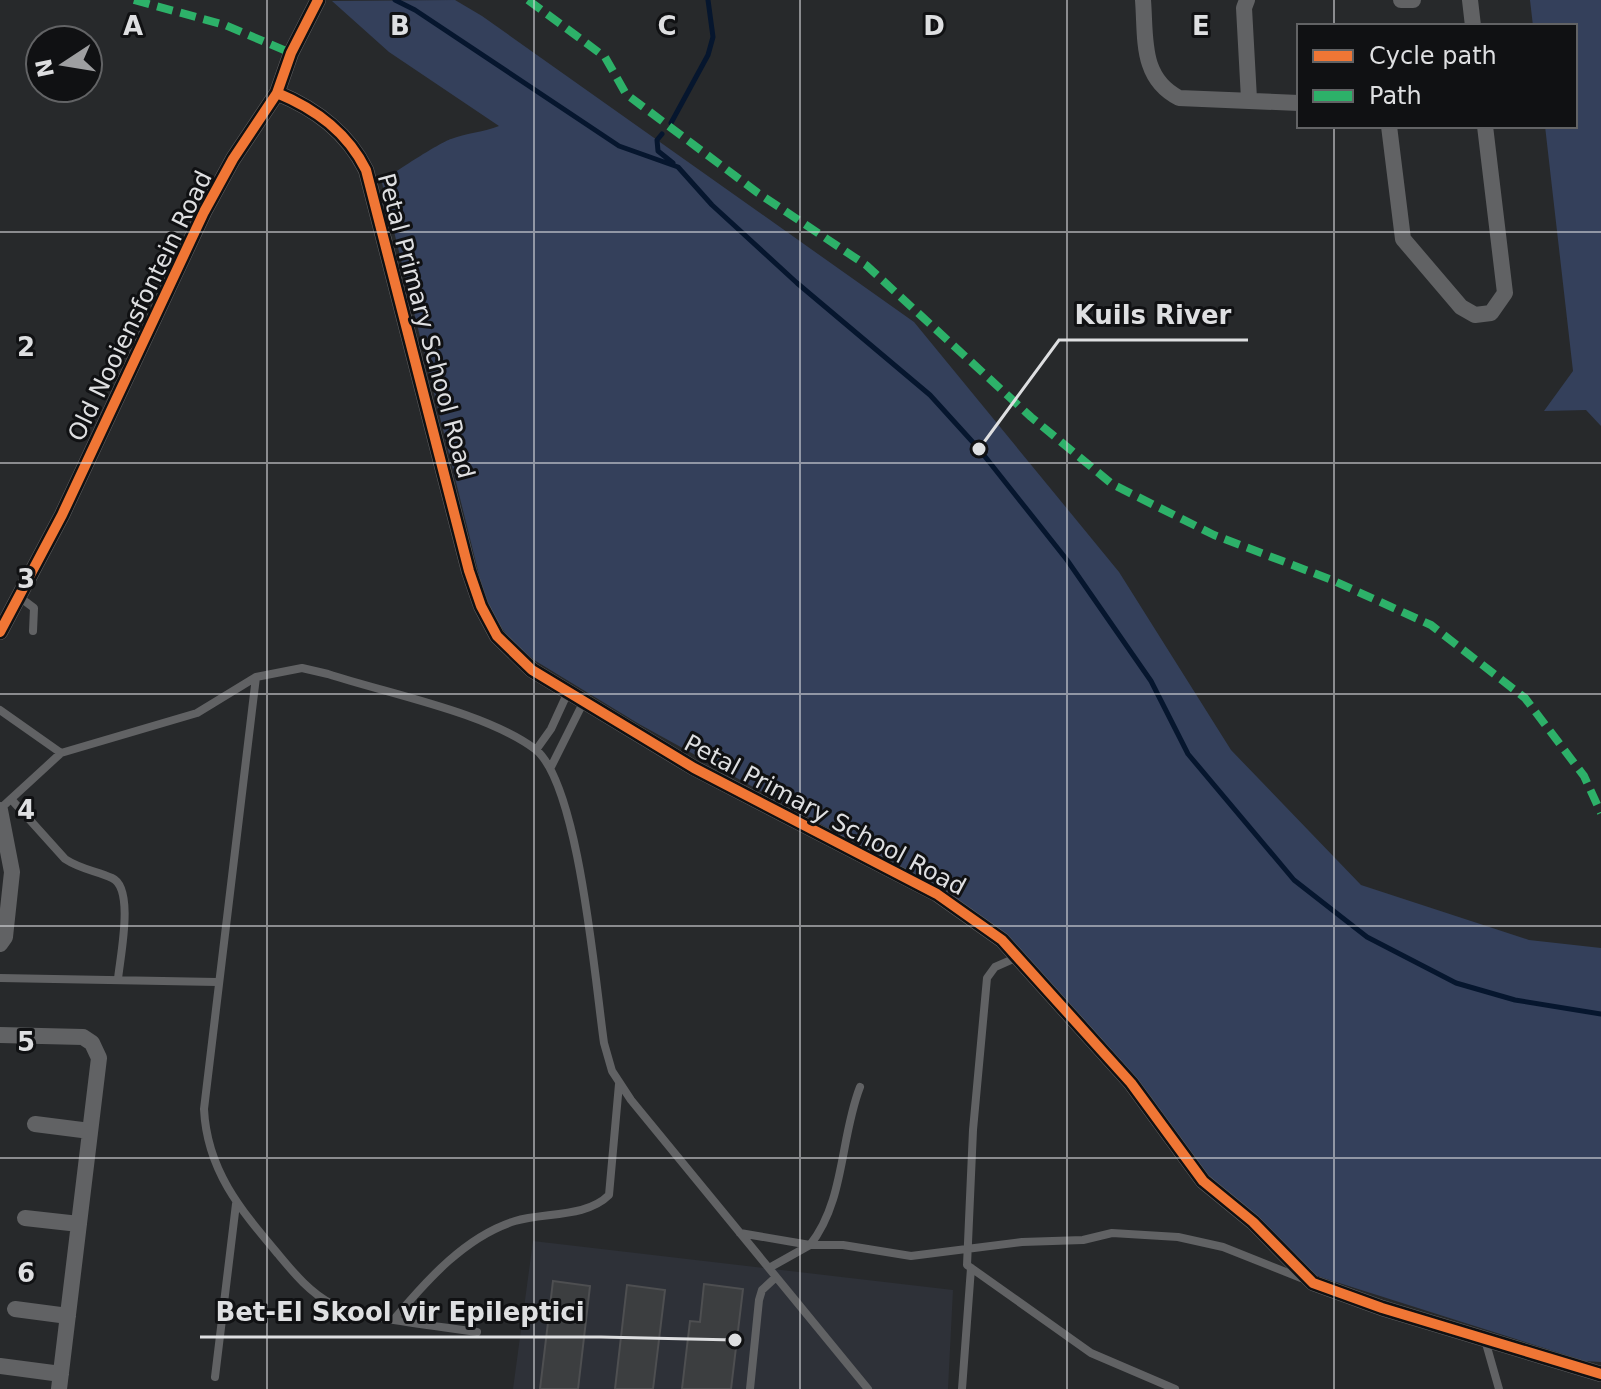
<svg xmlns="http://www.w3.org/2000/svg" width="1601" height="1389" font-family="'DejaVu Sans',sans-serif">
  <rect width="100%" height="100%" fill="#27292b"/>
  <!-- built -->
  <path fill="#2e3138" d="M533,1241L953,1290L948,1389H513Z"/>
  <!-- green -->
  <path fill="#34405b" d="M455,0L482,16L914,322L1119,572L1231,750L1361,885L1529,940L1601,948V1362L1585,1361L1317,1276L1225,1196L1021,955L833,831L639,724L534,660L511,641L492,614L480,579L382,183C387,176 441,142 451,139C467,133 484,132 499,126L389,52L332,1Z
    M1530,0H1601V426L1586,410L1544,411L1573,371L1545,126H1575V26H1533Z"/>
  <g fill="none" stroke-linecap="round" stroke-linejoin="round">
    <!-- stream -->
    <path stroke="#06162e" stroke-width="5" d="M395,0L415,10L619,146L678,167L712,205L797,283L930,395L979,449L1067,560L1151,681L1188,754L1294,880L1367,937L1456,983L1515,1000L1601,1014
      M671,123L708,55L713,37L708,0
      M662,134L657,140L658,151L673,163"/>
  </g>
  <!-- building -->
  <path fill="#3c3e40" stroke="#4e4f51" stroke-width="2" d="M553,1281L590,1286L578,1389H540Z
    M704,1284L743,1289L731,1389H682L690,1321L700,1322Z
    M627,1285L665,1290L653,1389H615Z"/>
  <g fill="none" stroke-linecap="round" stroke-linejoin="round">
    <!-- lane -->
    <path stroke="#616264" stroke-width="8" d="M18,596L34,608L33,631
      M256,677L204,1109C207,1170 240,1209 278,1254C293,1272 310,1293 332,1304C362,1319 440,1326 477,1332
      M0,710L61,753
      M536,750L551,729L568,692
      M551,767L583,703
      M11,799L65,859C80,869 96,871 112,878C135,888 120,957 118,979
      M0,809L61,753L197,713L256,677L302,668L328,674C389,694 485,712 535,749C579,783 595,981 604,1043L612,1071L631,1100L868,1389
      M1018,957L995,967L987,978L973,1130L967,1265L1091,1353L1175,1389
      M0,978L217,982
      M740,1233L810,1245C845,1201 840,1138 860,1087
      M769,1268L810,1245H843L911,1256L1022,1242L1083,1240L1112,1233L1178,1237L1223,1247L1301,1278
      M395,1318C427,1280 466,1236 515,1221C544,1212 586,1218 609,1195L619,1084
      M1485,1340L1499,1389
      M215,1377L236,1204
      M750,1389L759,1300L762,1290L776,1277
      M962,1389L971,1268"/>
    <!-- street -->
    <path stroke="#616264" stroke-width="16" d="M1143,0C1146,38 1140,78 1179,98L1299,103
      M1247,0L1244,8L1249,99
      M1401,0H1413
      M1470,0L1473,26
      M277,93C316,109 347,132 366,170L469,571L481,606L497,636L532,670L694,768L937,894L1002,940L1131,1083L1203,1181L1253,1222L1313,1283L1382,1308L1601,1374
      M1389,126L1403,239L1461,307L1475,315L1491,313L1505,293L1485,126
      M0,632L62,515L204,212L233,159L277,93L291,53L318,0
      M0,810L12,872L5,937L0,944
      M0,1035L83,1037L92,1043L99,1058L59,1389
      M35,1124L90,1131
      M25,1218L79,1224
      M15,1309L68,1316
      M0,1366L61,1374"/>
    <!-- quiet -->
    <path stroke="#2db169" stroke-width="8" stroke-dasharray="16 8" stroke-linecap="butt" d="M134,0L225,25L291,53
      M528,0L605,57L626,94L758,193L866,265L1031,417L1112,484L1214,535L1332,580L1431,625L1525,698L1584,776L1601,813"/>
    <defs>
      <path id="cycleway" d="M277,93C316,109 347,132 366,170L469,571L481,606L497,636L532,670L694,768L937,894L1002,940L1131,1083L1203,1181L1253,1222L1313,1283L1382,1308L1601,1374
        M0,632L62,515L204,212L233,159L277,93L291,53L318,0"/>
    </defs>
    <!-- cycleway casing -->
    <use href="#cycleway" stroke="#101113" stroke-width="15"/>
    <!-- cycleway -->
    <use href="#cycleway" stroke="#f07635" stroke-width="10"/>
  </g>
  <!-- grid -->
  <path fill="none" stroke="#dedfe1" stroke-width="2" stroke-opacity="0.55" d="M267,0V1389M534,0V1389M800,0V1389M1067,0V1389M1334,0V26M1334,126V1389M0,232H1601M0,463H1601M0,694H1601M0,926H1601M0,1158H1601"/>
  <g text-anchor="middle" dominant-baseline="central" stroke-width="6" stroke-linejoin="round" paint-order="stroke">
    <!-- street labels -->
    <g font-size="24" fill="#dedfe1" stroke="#101113">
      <text transform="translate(140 306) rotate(-64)">Old Nooiensfontein Road</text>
      <text transform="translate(426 326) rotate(75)">Petal Primary School Road</text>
      <text transform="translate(825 815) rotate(28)">Petal Primary School Road</text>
    </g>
  </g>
  <g font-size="26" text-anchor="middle" font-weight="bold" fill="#dedfe1" stroke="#101113" stroke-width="6" stroke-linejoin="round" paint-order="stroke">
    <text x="133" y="35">A</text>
    <text x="400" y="35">B</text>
    <text x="667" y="35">C</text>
    <text x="934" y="35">D</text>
    <text x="1201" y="35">E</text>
    <text x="26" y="356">2</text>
    <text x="26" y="588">3</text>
    <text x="26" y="819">4</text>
    <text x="26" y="1051">5</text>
    <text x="26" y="1282">6</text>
  </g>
  <!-- callouts -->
  <path fill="none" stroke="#dedfe1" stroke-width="3" d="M979 449L1059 340H1248M735 1340L601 1337H200"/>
  <g fill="#dedfe1" stroke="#101113" stroke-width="3">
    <circle cx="979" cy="449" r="8"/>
    <circle cx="735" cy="1340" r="8"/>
  </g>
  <g font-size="26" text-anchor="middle" font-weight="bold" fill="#dedfe1" stroke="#101113" stroke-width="6" stroke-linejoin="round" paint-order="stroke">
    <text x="1153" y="324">Kuils River</text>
    <text x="400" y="1321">Bet-El Skool vir Epileptici</text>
  </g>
  <!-- legend -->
  <rect x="1297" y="24" width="280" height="104" fill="#101113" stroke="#626365" stroke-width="2"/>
  <rect x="1313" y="50" width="40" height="12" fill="#f07635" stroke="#626365" stroke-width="2"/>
  <text x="1369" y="64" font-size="24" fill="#dedfe1">Cycle path</text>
  <rect x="1313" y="90" width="40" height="12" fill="#2db169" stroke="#626365" stroke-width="2"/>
  <text x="1369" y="104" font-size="24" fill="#dedfe1">Path</text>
  <!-- north arrow -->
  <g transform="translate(64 64) rotate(258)"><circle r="38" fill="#101113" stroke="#626365" stroke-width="2"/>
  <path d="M0-6L14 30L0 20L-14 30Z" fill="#9e9fa1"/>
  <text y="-12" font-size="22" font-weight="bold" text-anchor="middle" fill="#dedfe1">N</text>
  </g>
</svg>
